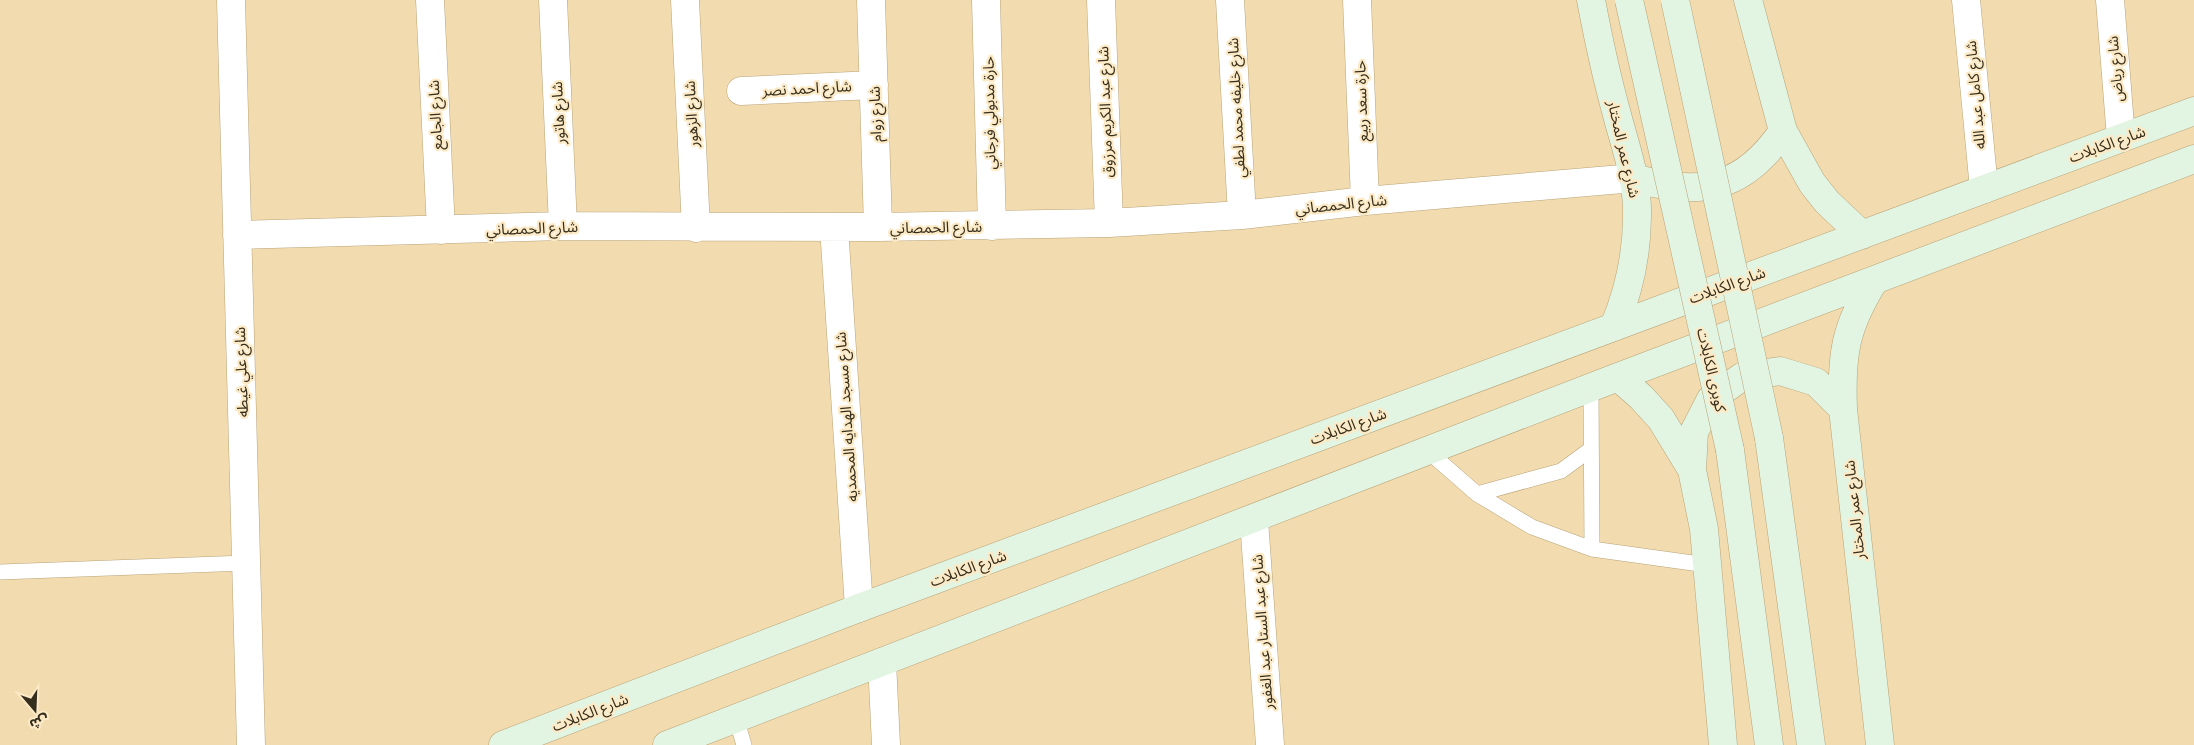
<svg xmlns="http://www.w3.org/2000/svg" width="2194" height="745" font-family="'Source Serif 4','Noto Sans Arabic',serif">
  <rect width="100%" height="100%" fill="#f2dcaf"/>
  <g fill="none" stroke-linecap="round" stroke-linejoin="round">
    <defs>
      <path id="lane" d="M1591,389L1592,549
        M1429,452L1477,494L1532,527L1592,549L1707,565
        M1477,494L1561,471L1591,449
        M0,572L246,563
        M736,718L744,745"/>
      <path id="street" d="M231,0L251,745
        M430,0L441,230
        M553,0L563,226
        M685,0L696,228
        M871,0L878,227
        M986,0L992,226
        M1101,0L1109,223
        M1230,0L1242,215
        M1357,0L1365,201
        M1966,0L1984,189
        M2110,0L2121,138
        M741,91L874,85
        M834,227L859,608
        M237,235L563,226L878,227L1109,223L1242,215L1365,201L1634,178
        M1254,520L1270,745
        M882,662L886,745"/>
      <path id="secondary" d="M1591,0C1598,37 1606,75 1616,111C1625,146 1638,180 1637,216C1637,254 1629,291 1614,327
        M1748,0L1783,131L1812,183L1827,202L1862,235
        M1634,178C1699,197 1743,190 1783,131
        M1874,281C1845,327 1841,355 1843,409L1880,745
        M1618,377L1641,397L1661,419L1692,470L1704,529L1723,745
        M1769,438L1811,745
        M1730,450L1769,745
        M1692,470L1694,432L1711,399L1743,376L1780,371L1816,382L1843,409
        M503,745L859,608L2194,111
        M667,745L1618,377L2194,159"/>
    </defs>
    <!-- lane casing -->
    <use href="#lane" stroke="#b8a378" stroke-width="16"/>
    <!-- street casing -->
    <use href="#street" stroke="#b8a378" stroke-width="29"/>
    <!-- secondary casing -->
    <use href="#secondary" stroke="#b8a378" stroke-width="29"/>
    <!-- lane -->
    <use href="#lane" stroke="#fff" stroke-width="15"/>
    <!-- street -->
    <use href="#street" stroke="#fff" stroke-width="28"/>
    <!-- secondary -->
    <use href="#secondary" stroke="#e2f4e2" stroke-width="28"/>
    <defs>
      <path id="secondary-bridge" d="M1629,0L1730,450
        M1675,0L1769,438"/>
    </defs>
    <!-- secondary-bridge casing -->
    <use href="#secondary-bridge" stroke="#b8a378" stroke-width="29" stroke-linecap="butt"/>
    <!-- secondary-bridge -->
    <use href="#secondary-bridge" stroke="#e2f4e2" stroke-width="28"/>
  </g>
  <g text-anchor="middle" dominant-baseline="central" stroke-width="4.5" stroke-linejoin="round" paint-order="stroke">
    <!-- street labels -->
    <g font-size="15" fill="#362e1c" stroke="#fceac6">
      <text transform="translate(2115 69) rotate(-95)">شارع رياض</text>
      <text transform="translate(807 88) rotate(-3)">شارع احمد نصر</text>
      <text transform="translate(1975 95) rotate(-95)">شارع كامل عبد الله</text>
      <text transform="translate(1361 101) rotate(-92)">حارة سعد ربيع</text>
      <text transform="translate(1236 108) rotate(-93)">شارع خليفه محمد لطفي</text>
      <text transform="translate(1105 112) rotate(-92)">شارع عبد الكريم مرزوق</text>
      <text transform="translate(558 113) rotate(-93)">شارع هاتور</text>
      <text transform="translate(989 113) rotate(-91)">حارة مدبولي فرجاني</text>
      <text transform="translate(691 114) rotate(-93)">شارع الزهور</text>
      <text transform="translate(875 114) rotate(-92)">شارع زوام</text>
      <text transform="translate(435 115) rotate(-93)">شارع الجامع</text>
      <text transform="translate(2107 144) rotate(-20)">شارع الكابلات</text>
      <text transform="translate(1624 149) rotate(77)">شارع عمر المختار</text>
      <text transform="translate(1341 204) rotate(-6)">شارع الحمصاني</text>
      <text transform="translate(936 227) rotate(-1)">شارع الحمصاني</text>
      <text transform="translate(532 228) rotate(-2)">شارع الحمصاني</text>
      <text transform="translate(1727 285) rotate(-20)">شارع الكابلات</text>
      <text transform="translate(1712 370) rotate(77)">كوبرى الكابلات</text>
      <text transform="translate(241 372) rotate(-92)">شارع علي غيطه</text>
      <text transform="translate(846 417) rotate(-94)">شارع مسجد الهدايه المحمديه</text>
      <text transform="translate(1348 426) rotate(-20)">شارع الكابلات</text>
      <text transform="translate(1854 510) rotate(-96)">شارع عمر المختار</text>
      <text transform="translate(968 568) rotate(-20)">شارع الكابلات</text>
      <text transform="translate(1262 632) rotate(-94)">شارع عبد الستار عبد الغفور</text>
      <text transform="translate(590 712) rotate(-21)">شارع الكابلات</text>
    </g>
  </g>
  <!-- north arrow -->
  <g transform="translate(35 710) rotate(161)" stroke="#fceac6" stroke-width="4" paint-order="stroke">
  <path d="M0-4L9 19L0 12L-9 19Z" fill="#362e1c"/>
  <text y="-8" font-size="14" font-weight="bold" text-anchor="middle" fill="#362e1c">ش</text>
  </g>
</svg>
